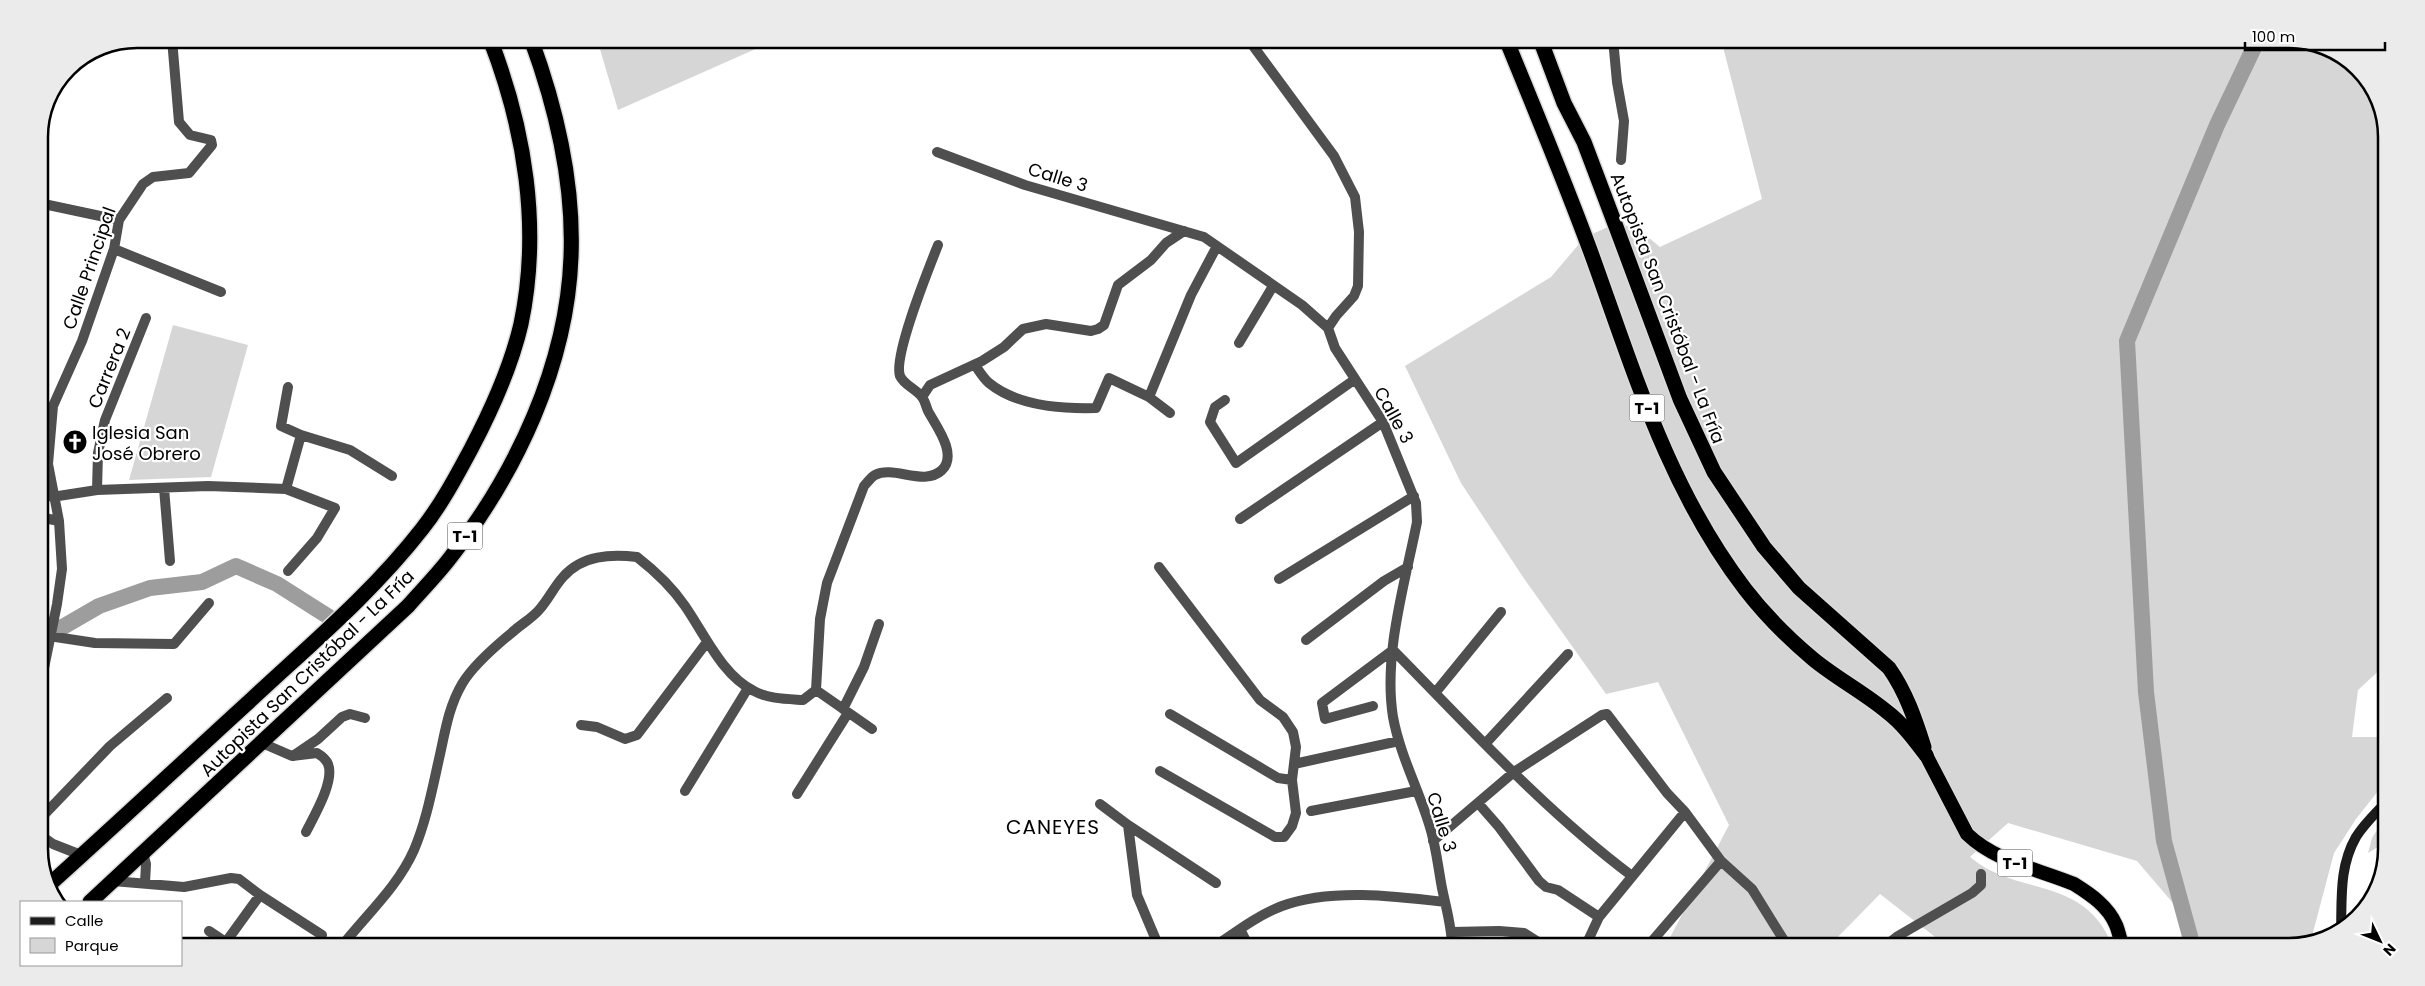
<svg xmlns="http://www.w3.org/2000/svg" width="2425" height="986" font-family="Poppins,sans-serif">
  <rect width="100%" height="100%" fill="#fff"/>
  <!-- green -->
  <path fill="#d6d6d6" d="M597,39H778L618,110Z
    M1721,39H2288L2326,46L2370,82L2386,130V664L2358,690L2352,737H2386V781L2356,819L2334,853L2311,940L2289,947H2190L2184,916L2137,861L2008,823L1970,857C2019,898 2084,874 2113,947H1948L1880,894L1828,947H1665L1729,825L1658,682L1606,694L1523,577L1461,483L1405,366L1551,277L1585,237L1615,224L1636,227L1660,247L1762,199Z
    M173,325L248,345L211,477L129,480Z
    M2386,815V842L2368,853L2372,838Z"/>
  <g fill="none" stroke-linecap="round" stroke-linejoin="round">
    <!-- river -->
    <path stroke="#9d9d9d" stroke-width="16" d="M39,623L61,628L99,606L150,588L202,582L236,566L277,584L329,617
      M2193,947L2164,841L2146,692L2127,341L2217,125L2258,39"/>
    <defs>
      <path id="trunk" d="M1926,755L1967,834C1996,862 2038,869 2074,884C2090,894 2108,906 2116,925C2119,932 2120,940 2123,947"/>
      <path id="motorway" d="M1506,39C1536,113 1567,186 1594,261C1635,375 1670,491 1745,589C1765,615 1788,638 1813,659C1836,678 1863,692 1886,711C1902,723 1914,739 1926,755
        M1540,39L1564,103L1584,142L1615,224L1680,399L1714,472L1764,547L1799,588L1889,668C1906,692 1915,719 1924,747
        M50,884C118,823 185,760 253,698C311,644 373,592 422,529C441,505 456,477 471,449C491,411 511,367 521,324C541,228 525,129 490,39
        M90,902L408,606C422,590 437,575 450,558C516,473 567,366 571,257C574,184 556,107 531,39"/>
    </defs>
    <!-- trunk casing -->
    <use href="#trunk" stroke="#dbdbdb" stroke-width="16"/>
    <!-- motorway casing -->
    <use href="#motorway" stroke="#dbdbdb" stroke-width="18"/>
    <!-- minor -->
    <path stroke="#4f4f4f" stroke-width="10" d="M1248,39L1334,156L1355,197L1359,232L1358,286L1354,296L1336,316L1328,328
      M1613,39L1617,82L1624,121L1621,160
      M937,152L1025,185L1204,237L1302,305L1328,328L1335,348L1383,422L1416,503L1417,522C1405,583 1383,655 1393,717C1400,755 1418,788 1429,824C1436,845 1438,867 1442,888C1446,908 1452,927 1452,947
      M39,203L119,220
      M114,249L221,292
      M1239,343L1273,286
      M975,365C979,371 984,379 989,383C1017,406 1061,409 1096,408L1109,378L1149,397L1170,413
      M288,387L281,426L301,435L350,450L392,476
      M922,397L930,385L982,361L1004,347L1023,329L1046,324L1091,331L1098,329L1104,325L1118,285L1151,260L1166,243L1184,231
      M1149,397L1191,295L1217,246
      M1225,400L1215,407L1210,422L1236,463L1354,380
      M164,488L170,561
      M286,489L301,435
      M97,490L98,453L105,420L146,318
      M52,497L97,490L208,486L286,489L335,508L317,538L288,571
      M39,517L59,521
      M1240,519L1383,422
      M1159,567L1260,700L1283,717L1293,732L1296,747L1292,780L1296,813L1292,826L1284,837H1275L1160,771
      M1279,579L1414,496
      M49,636L95,643L174,644L209,603
      M1306,640L1384,581L1408,567
      M816,690L872,729
      M1435,693L1501,612
      M1373,706L1325,719L1322,703L1393,650C1470,728 1544,810 1632,876
      M843,709L864,667L879,624
      M1170,714L1278,778L1292,780
      M39,721L42,678L57,604L62,569L59,521L48,464L53,406L82,341L114,249L119,220L143,184L153,177L189,173L212,145L211,140L190,135L179,122L172,39
      M581,725L597,727L625,739L637,735L707,642
      M262,743L292,756L317,753C322,756 326,759 328,764C335,781 314,816 306,832
      M1485,744L1568,654
      M293,756L318,739L342,717L350,714L365,718
      M1294,764L1399,741
      M685,791L748,688
      M797,794L848,713
      M1478,803L1499,827L1539,881L1546,887L1558,890L1599,917
      M1100,804L1128,825L1216,883
      M1311,811L1416,791
      M39,820L110,746L167,698
      M1128,825L1137,895L1159,947
      M39,834L53,844L81,855
      M1433,841L1514,772L1602,715L1607,714L1667,793L1685,812L1721,861L1752,889L1788,947
      M143,853L146,864L145,883
      M113,881L184,887L231,878L239,879L260,895
      M1240,929L1249,947
      M209,931L233,947
      M1452,932L1499,931L1524,933L1546,947
      M226,942L260,895L322,935
      M341,947C366,915 397,888 414,850C426,822 432,790 439,759C445,733 448,708 462,684C473,665 499,643 515,630C523,623 532,618 539,610C548,600 554,587 563,577C582,555 611,554 637,557C655,571 672,587 685,606C705,635 722,675 754,691C768,699 787,699 803,700L816,690L820,619L827,583L864,486C867,483 871,477 875,475C894,465 924,487 942,470C958,454 936,426 928,411C926,406 925,401 922,397C916,389 904,385 900,376C893,356 929,268 938,245
      M1214,947C1236,932 1258,915 1282,906C1330,888 1395,896 1445,902
      M1585,947L1599,917L1685,812
      M1647,947L1721,861
      M1884,947L1898,936L1972,893L1981,885V874"/>
    <!-- secondary -->
    <path stroke="#1c1c1c" stroke-width="10" d="M2341,931C2342,898 2339,867 2356,837C2364,824 2376,813 2386,802"/>
    <!-- trunk -->
    <use href="#trunk" stroke="#000" stroke-width="14"/>
    <!-- motorway -->
    <use href="#motorway" stroke="#000" stroke-width="15"/>
  </g>
  <!-- icons -->
  <defs>
    <symbol id="church-disc" viewBox="-11 -11 22 22"><circle r="9.5" fill="#000" stroke="#fff"/><path d="M-1.2-6h2.4v3.5h3.3v2.4h-3.3V6h-2.4V-.1h-3.3v-2.4h3.3Z" fill="#fff"/></symbol>
  </defs>
  <g fill-rule="evenodd">
    <use href="#church-disc" x="61" y="428" width="28" height="28"/>
  </g>
  <g text-anchor="middle" dominant-baseline="central" stroke-width="4.5" stroke-linejoin="round" paint-order="stroke">
    <!-- shield labels -->
    <g fill="#fff" stroke="#4c4c4c" stroke-width="1">
      <rect x="1629.5" y="394.5" width="35" height="27" rx="4"/>
      <rect x="447.5" y="522.5" width="35" height="27" rx="4"/>
      <rect x="1997.5" y="849.5" width="35" height="27" rx="4"/>
    </g>
    <g font-size="16" font-weight="bold" fill="#000">
      <text x="1647" y="408">T-1</text>
      <text x="465" y="536">T-1</text>
      <text x="2015" y="863">T-1</text>
    </g>
    <!-- street labels -->
    <g font-size="18" fill="#000" stroke="#fff">
      <text transform="translate(1058 177) rotate(17)">Calle 3</text>
      <text transform="translate(89 268) rotate(-71)">Calle Principal</text>
      <text transform="translate(1668 308) rotate(69)">Autopista San Cristóbal - La Fría</text>
      <text transform="translate(109 368) rotate(-68)">Carrera 2</text>
      <text transform="translate(1394 415) rotate(61)">Calle 3</text>
      <text transform="translate(307 673) rotate(-44)">Autopista San Cristóbal - La Fría</text>
      <text transform="translate(1442 822) rotate(73)">Calle 3</text>
    </g>
    <!-- poi labels -->
    <g font-size="18" fill="#000" stroke="#fff" text-anchor="start">
      <text x="92" y="432">Iglesia San<tspan x="92" dy="21">José Obrero</tspan></text>
    </g>
    <!-- quarter labels -->
    <g font-size="20" letter-spacing="1" fill="#000" stroke="#fff">
      <text x="1053" y="827">CANEYES</text>
    </g>
  </g>
  <!-- crop -->
  <path d="M0 0H2425V986H0ZM137 48H2289A89 89 0 0 1 2378 137V849A89 89 0 0 1 2289 938H137A89 89 0 0 1 48 849V137A89 89 0 0 1 137 48Z" fill="#ebebeb" fill-rule="evenodd"/>
  <path fill="none" stroke="#000" stroke-width="2.5" d="M137 48H2289A89 89 0 0 1 2378 137V849A89 89 0 0 1 2289 938H137A89 89 0 0 1 48 849V137A89 89 0 0 1 137 48Z"/>
  <!-- legend -->
  <rect x="20" y="901" width="162" height="65" fill="#ffffff" stroke="#999999"/>
  <rect x="30" y="917" width="25" height="8" fill="#1c1c1c" stroke="#999999"/>
  <text x="65" y="926" font-size="15" fill="#000000">Calle</text>
  <rect x="30" y="938" width="25" height="15" fill="#d6d6d6" stroke="#999999"/>
  <text x="65" y="951" font-size="15" fill="#000000">Parque</text>
  <!-- north arrow -->
  <g transform="translate(2380 941) rotate(133)" stroke="#ffffff" stroke-width="4" paint-order="stroke">
  <path d="M0-4L9 19L0 12L-9 19Z" fill="#000000"/>
  <text y="-8" font-size="14" font-weight="bold" text-anchor="middle" fill="#000000">N</text>
  </g>
  <!-- scale -->
  <path d="M2245 42v8h140v-8" fill="none" stroke="#000000" stroke-width="2.5"/>
  <text x="2252" y="42" font-size="15" fill="#000000" stroke="#ffffff" stroke-width="4" paint-order="stroke">100 m</text>
</svg>
